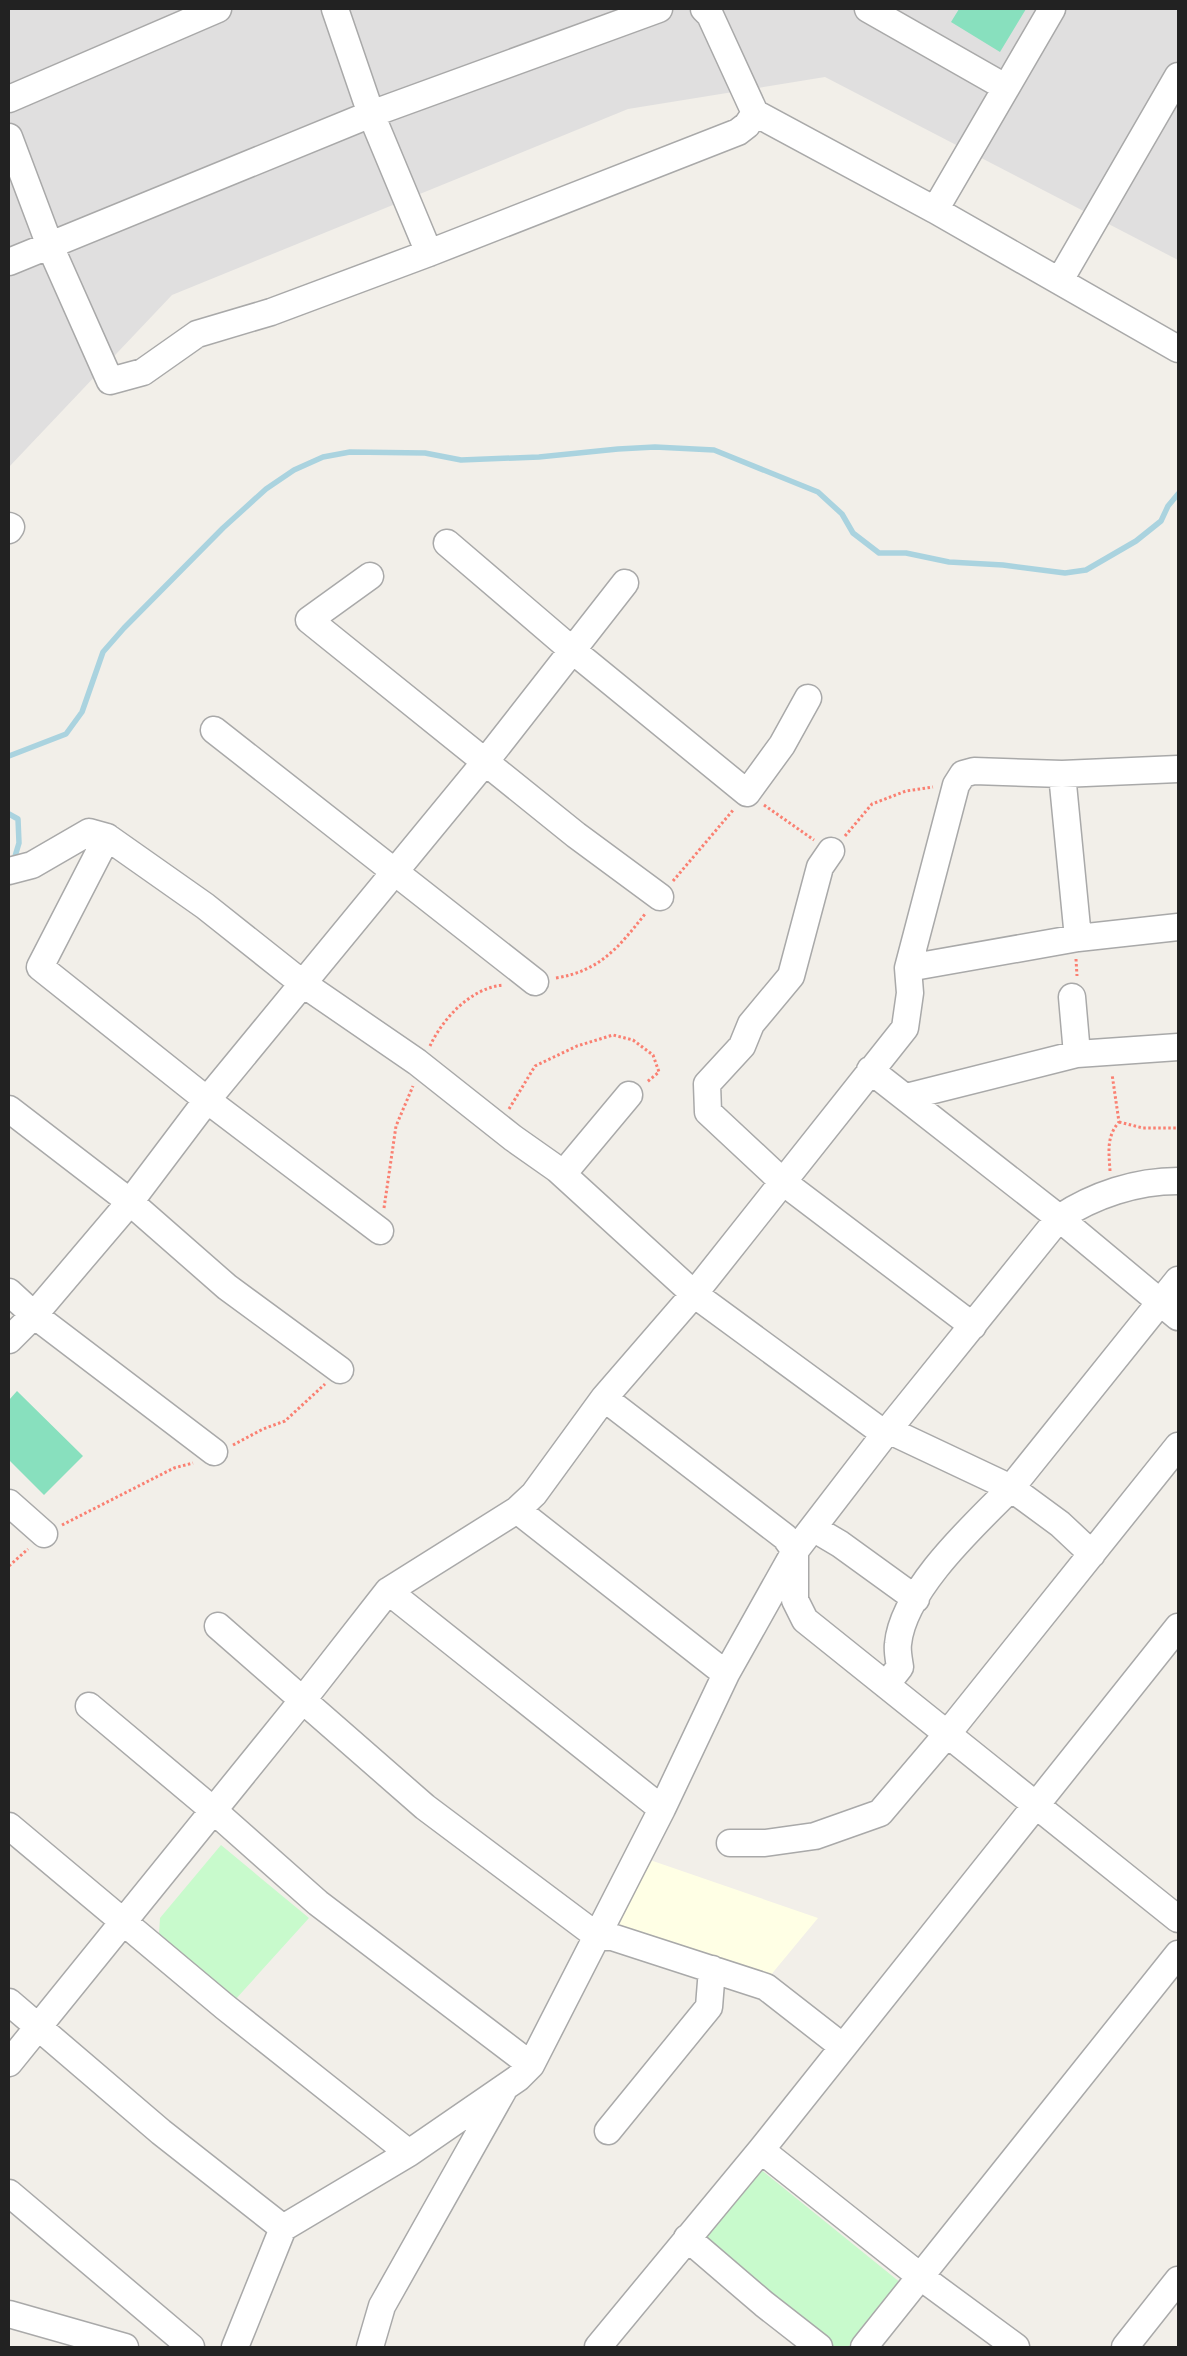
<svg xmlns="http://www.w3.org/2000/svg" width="1187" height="2356" font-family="'DM Sans',sans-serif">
  <rect width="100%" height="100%" fill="#f2efe9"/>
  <!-- residential -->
  <path fill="#e0dfdf" d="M9,9H1178V260L825,77L628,109L172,295L9,467Z"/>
  <!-- education -->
  <path fill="#ffffe5" d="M650,1860L818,1918L770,1976L618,1927Z"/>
  <!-- park -->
  <path fill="#c8facc" d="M221,1845L309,1918L234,2001L162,1939L159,1934L160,1918Z
    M759,2168L901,2283L848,2347H834L700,2239Z"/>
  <!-- pitch -->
  <path fill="#88e0be" d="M959,9H1026L1000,52L951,22Z
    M17,1391L83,1456L44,1495L9,1460V1400Z"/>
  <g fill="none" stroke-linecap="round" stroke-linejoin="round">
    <!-- stream -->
    <path stroke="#aad3df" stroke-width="5.5" d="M9,756L66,734L82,712L103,652L124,628L223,528L266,489L294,470L323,457L350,452L425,453L461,460L539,457L618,449L655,447L714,450L818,492L842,514L853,533L879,553H906L949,562L1003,565L1065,573L1086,570L1136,541L1161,521L1168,506L1178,494
      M9,814L18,819L19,843L13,863"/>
    <defs>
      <path id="minor" d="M335,9L371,114L429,253
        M704,9L710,15L755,113L935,210L1178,349
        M868,9L1005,87
        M9,99L218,9
        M9,137L50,246L110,381L143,372L197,334L271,312L429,253L738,132L747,125L755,113
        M935,210L1052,9
        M9,262L371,114L659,9
        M1060,280L1178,76
        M9,526L11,527L9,530
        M447,543L572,650L747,793L782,745L808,698
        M370,576L309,620L576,835L660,897
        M214,730L535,982
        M1062,774L1078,938
        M107,837L40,967L207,1100L380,1231
        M831,851L820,867L791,976L751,1024L742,1046L707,1084L708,1112L783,1182L973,1326
        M9,871L32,865L89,832L107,837L205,906L302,983L417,1062L513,1138L557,1169L694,1294L878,1429L888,1430L1011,1488L1178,1280
        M908,968L1078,938L1178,927
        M1072,997L1077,1054
        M870,1070L1059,1218L1178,1317
        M906,1097L1077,1054L1178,1047
        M9,1109L130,1202L227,1287L340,1370
        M563,1174L629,1095
        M9,1292L34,1315L214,1452
        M9,1340L34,1315L130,1202L207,1100L485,762L625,583
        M604,1398L785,1537L795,1551V1600L805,1620L1178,1919
        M9,1503L44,1534
        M517,1510L726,1674
        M813,1528L840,1544L916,1599
        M388,1591L662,1809
        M218,1626L425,1807L597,1936L612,1937L766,1987L843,2047
        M886,1685L900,1667C899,1660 897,1651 898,1644C903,1590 974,1525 1011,1488L1060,1524L1092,1554
        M89,1706L213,1810L318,1903L531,2065
        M9,1826L225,2007L409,2153
        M730,1843H765L815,1836L880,1813L948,1733L1178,1446
        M9,2002L161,2132L283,2228
        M9,2063L302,1701L388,1591L517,1510L534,1494L604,1398L694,1294L905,1028L910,993L908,968L956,785L963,774L974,771L1062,774L1178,769
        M608,2131L709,2007L712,1969
        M761,2150L921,2277L1016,2347
        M9,2193L191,2347
        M687,2238L764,2304L819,2347
        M9,2314L125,2347
        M235,2347L283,2228L409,2153L518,2078L531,2065L662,1809L726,1674L795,1551L888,1430L1059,1218C1094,1195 1136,1181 1178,1181
        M370,2347L382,2306L503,2091
        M598,2347L761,2150L1178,1627
        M864,2347L1178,1954
        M1125,2347L1178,2280"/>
    </defs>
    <!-- minor casing -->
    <use href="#minor" stroke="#a9a9a9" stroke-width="29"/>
    <!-- path -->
    <path stroke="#fa8072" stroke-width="3" stroke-dasharray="2.5 2.5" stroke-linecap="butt" d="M764,805L814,840
      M845,836L872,804L906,791L933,787
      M673,881L734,809
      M1076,959L1077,976
      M556,978C600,971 619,947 645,914
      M430,1046C443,1018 471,988 503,985
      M509,1109L535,1066L577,1046L613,1035L633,1040L653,1055L659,1072L647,1082
      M1119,1122L1143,1128H1178
      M1110,1171C1109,1152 1106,1137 1119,1122L1112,1074
      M384,1208L396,1126L413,1086
      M233,1445L263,1429L285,1421L325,1384
      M62,1525L174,1468L193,1463
      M9,1566L28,1549"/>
    <!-- minor -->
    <use href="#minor" stroke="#fff" stroke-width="26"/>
  </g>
  <!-- border -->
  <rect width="1187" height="2356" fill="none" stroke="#222222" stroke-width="20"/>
</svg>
